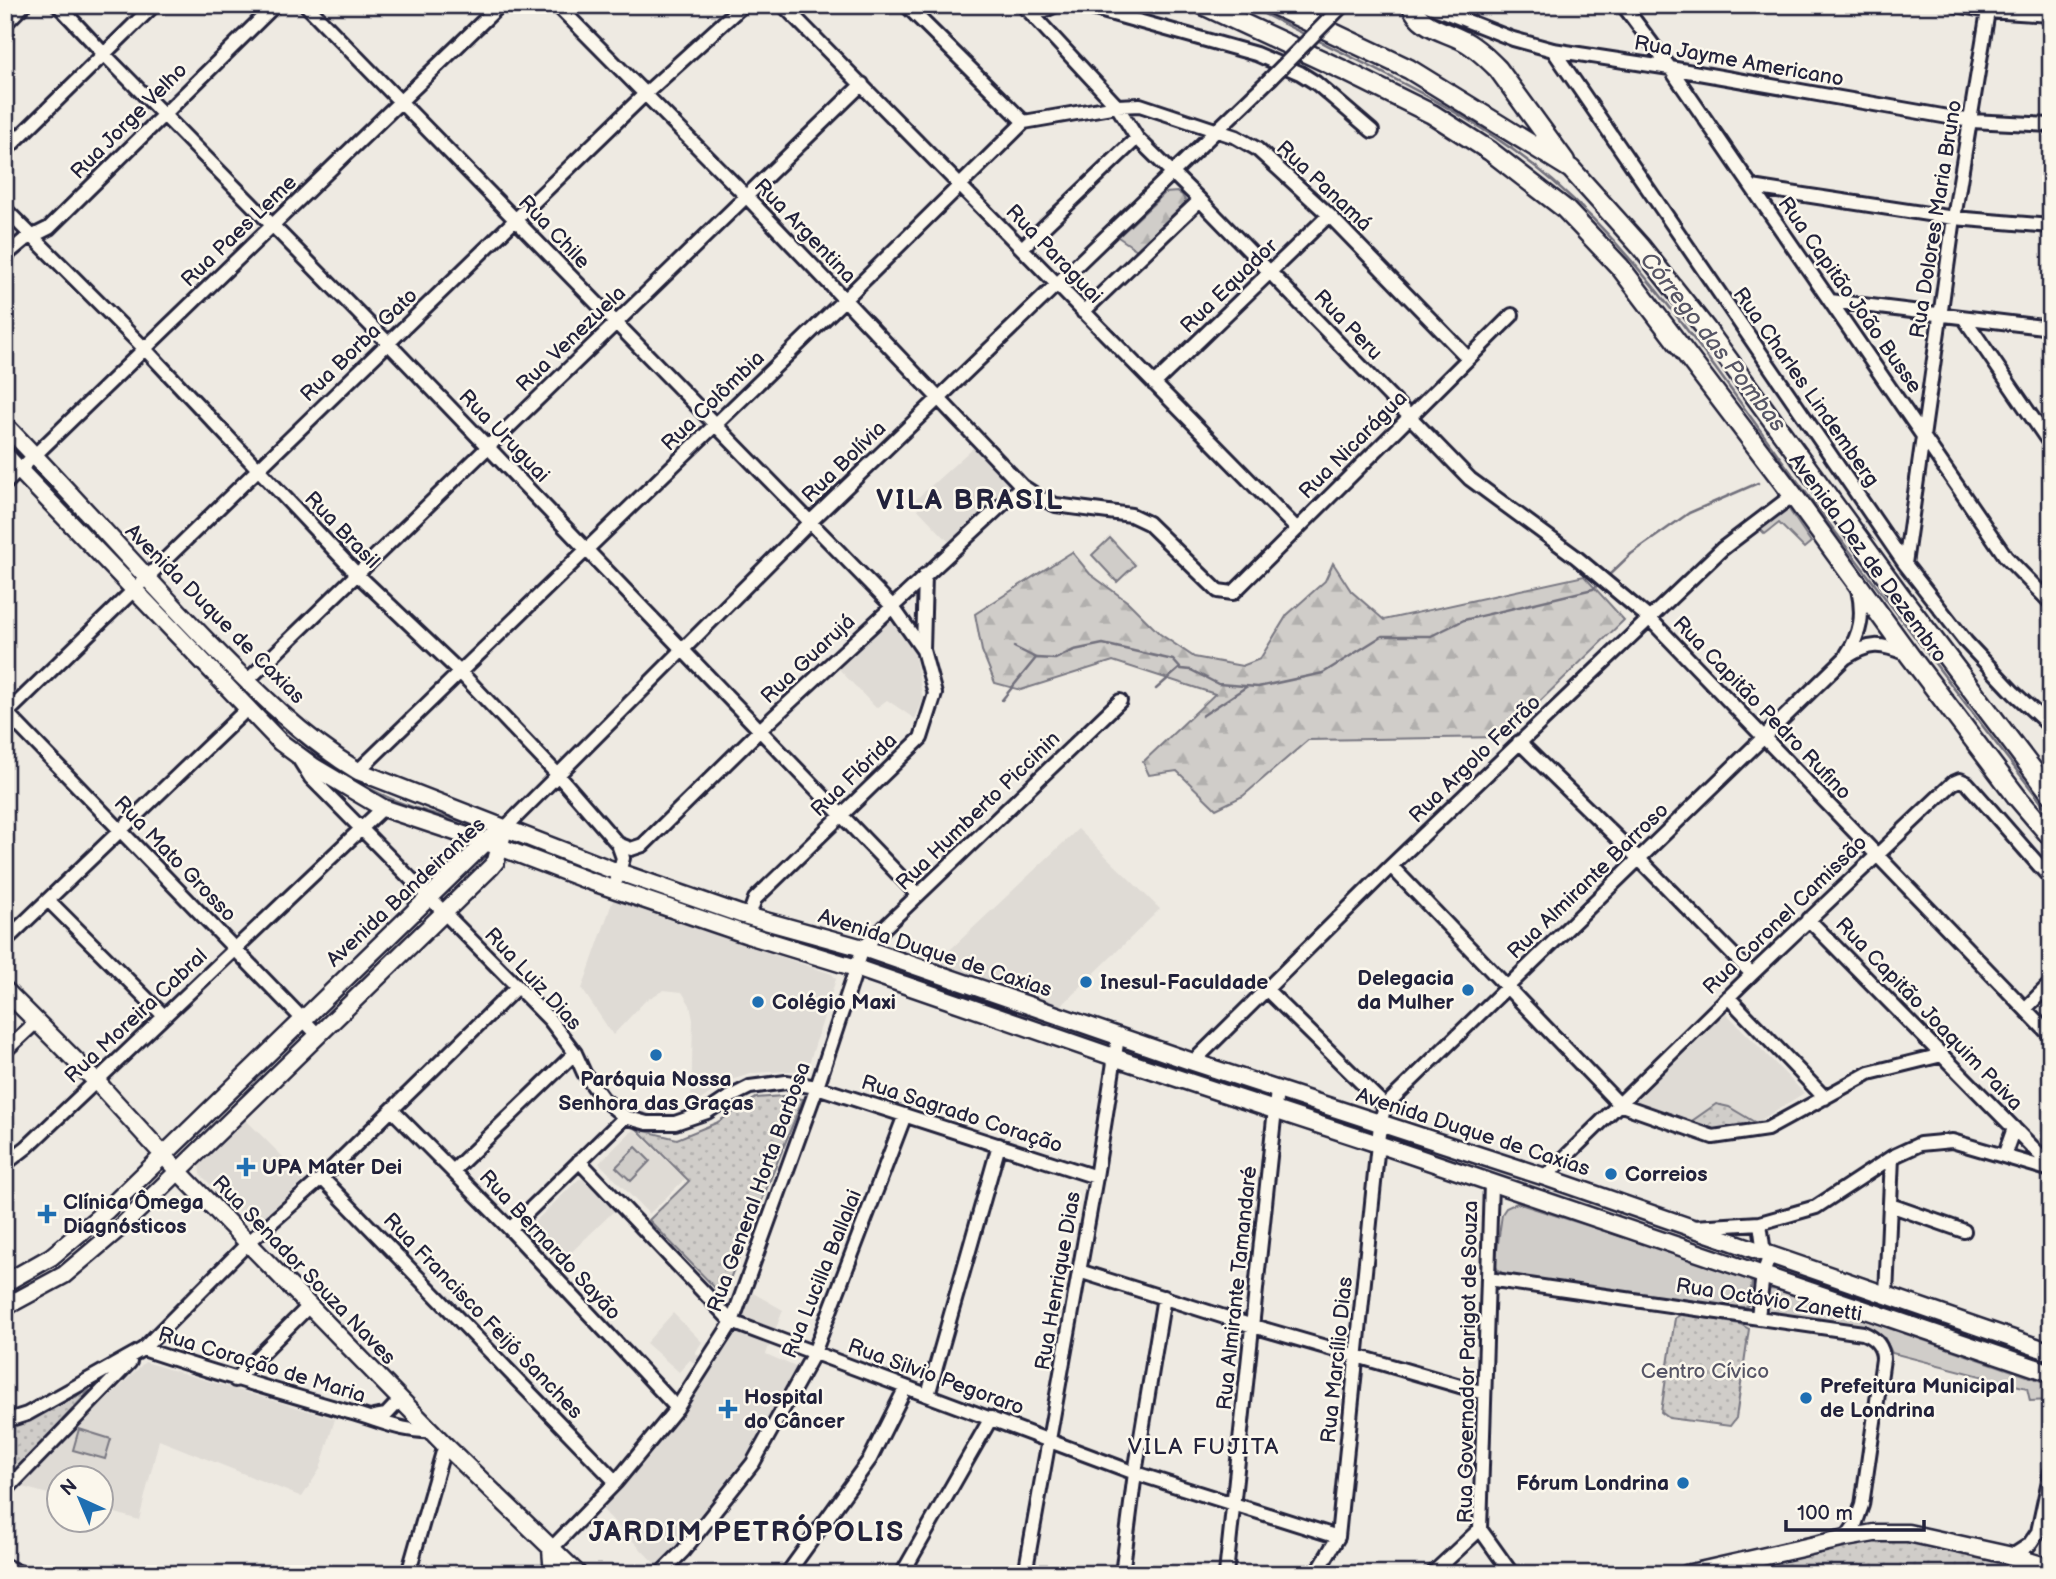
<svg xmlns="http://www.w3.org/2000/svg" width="2056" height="1579" font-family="'Balsamiq Sans',sans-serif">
  <defs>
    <pattern id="forest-firs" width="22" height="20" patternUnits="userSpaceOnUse" patternTransform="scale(1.75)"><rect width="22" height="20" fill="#d0cdc9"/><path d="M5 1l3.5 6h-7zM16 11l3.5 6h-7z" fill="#b2b0ae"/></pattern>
    <pattern id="park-dots" width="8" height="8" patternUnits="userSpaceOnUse" patternTransform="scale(1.75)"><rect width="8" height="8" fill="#d0cdc9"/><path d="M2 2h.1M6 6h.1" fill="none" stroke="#b2b0ae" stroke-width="1.8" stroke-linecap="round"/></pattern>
  </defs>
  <rect width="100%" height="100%" fill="#eeeae2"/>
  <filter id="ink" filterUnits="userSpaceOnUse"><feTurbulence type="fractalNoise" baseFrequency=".0143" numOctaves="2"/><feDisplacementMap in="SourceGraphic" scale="14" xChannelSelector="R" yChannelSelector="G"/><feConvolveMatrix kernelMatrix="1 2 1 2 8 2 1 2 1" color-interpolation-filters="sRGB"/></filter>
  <g filter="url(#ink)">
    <!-- built -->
    <path fill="#dfdbd5" d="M975,446L1012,487L950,543L912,503Z
      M892,619L913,645L923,700L915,719L887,700L876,708L838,668Z
      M1078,829L1160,909L1061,1006L934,965Z
      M613,900L832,974L836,979L807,1070L754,1073L731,1080L691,1106L693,1020L690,1005L682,992L664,990L646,1000L613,1035L582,989Z
      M1725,1012L1804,1093L1756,1123L1729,1107L1689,1123L1633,1102Z
      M245,1119L305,1179L254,1228L200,1174L199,1161Z
      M634,1129L685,1179L649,1214L599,1163Z
      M579,1179H585L615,1210L556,1267L523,1233Z
      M753,1293L783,1310L766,1354L798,1368L758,1446L658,1567L600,1507L709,1373L690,1360L679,1372L646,1343L673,1313L702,1342L695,1353L714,1365Z
      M145,1362L335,1419L320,1469L302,1497L159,1440L139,1520L102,1509V1478H60L59,1497L19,1486Z"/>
    <!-- green -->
    <path fill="#d0cdc9" stroke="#797882" stroke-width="2" d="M37,471L136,575L130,580L30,477Z
      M1788,508L1811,542L1804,548L1779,523L1765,534L1760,529Z
      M1110,538L1135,565L1117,582L1092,555Z
      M153,593C226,669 301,764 402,803C431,814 463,822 494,831L483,839L375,801L277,732L148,599Z
      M636,1147L650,1161L631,1181L616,1167Z
      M1517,1203L1745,1276L1752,1283L1748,1305L1739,1310L1505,1275L1498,1270L1495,1265L1502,1214L1506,1208Z
      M1768,1289L1779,1290L2047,1383L2051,1386V1400L2030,1401L2027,1388L1892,1353L1884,1337L1873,1332L1771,1314C1760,1309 1763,1302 1765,1292Z
      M79,1429L111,1439L105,1459L73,1450Z"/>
    <!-- forest -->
    <path fill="url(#forest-firs)" stroke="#797882" stroke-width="2" d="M1177,192L1182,195L1186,202L1137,250L1118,237L1165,193Z
      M1072,552L1090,574L1128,602L1160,634L1194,657L1242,666L1260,659L1287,615L1325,581L1333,563L1351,591L1384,620L1584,576L1624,620L1503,737L1308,740L1243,796L1216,809L1177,771L1149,775L1143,762L1215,694L1113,661L1021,690L995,683L982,651L975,614Z"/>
    <!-- park -->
    <path fill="url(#park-dots)" stroke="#797882" stroke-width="2" d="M783,1096L803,1099L723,1296L649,1220L689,1181L637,1129L677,1139L716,1123L756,1098Z
      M1716,1104L1729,1107L1756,1123L1714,1132L1689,1123Z
      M1682,1314L1740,1324L1749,1329L1736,1418L1730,1426L1669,1418L1661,1412L1675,1318Z
      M90,1390L5,1483V1426L29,1419Z
      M1886,1539L1986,1554L2051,1574H1719L1758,1563Z"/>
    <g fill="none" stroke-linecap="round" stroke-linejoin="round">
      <!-- stream -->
      <path stroke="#716f7c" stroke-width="2.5" d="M1246,5L1306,35
        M1315,39C1398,80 1482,120 1553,181C1645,261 1712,365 1784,463C1871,581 1961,698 2051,815
        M1608,576L1631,554L1689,513L1758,483
        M1014,647L1036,658L1055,659L1074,650L1103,644L1173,660L1181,669L1191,670L1218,684L1258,687L1323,673L1382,636H1431L1464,620L1593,589L1600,583
        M1156,689L1180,668
        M1002,700L1036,658
        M1202,716L1246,687"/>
      <defs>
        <path id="minor" d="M58,5L103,53L388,343L918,895
          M306,5L892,606L923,650L935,694L921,738L755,899L751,910L752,918
          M557,5L746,196L1022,486L1042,499L1056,505L1131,515L1148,523L1218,591L1233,593L1512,315
          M783,5L1297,529
          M906,5L1024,122
          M1081,5L1256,54L1300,73L1316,83L1372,131
          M1427,5L1513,39L1553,50L1670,68L1971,121L2051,125
          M1623,5L1670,68L2006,557L2051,603
          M1956,5L1988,11L2051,15
          M1026,9L1045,10L1056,5
          M1027,9L1117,106L1137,138L1200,200L1470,479L1576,557L1650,619L2051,1036
          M5,24L24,5
          M1553,50L1905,564L1966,642L2014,693L2051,727
          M5,151L154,5
          M1752,187L1954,218L2051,226
          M5,209L145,349L356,573L460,672L558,775L618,844L623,858L617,879
          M1022,248L1137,138
          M5,256L23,241L49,228L275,5
          M1830,301L2051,328
          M1083,312L1200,200
          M1964,318L2051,445
          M1154,384L1329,215
          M5,484L500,5
          M1905,564L1954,218L1989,5
          M923,650L925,575
          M1847,654C1861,633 1864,615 1858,589
          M246,682L862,84
          M5,711L317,1034
          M5,715L644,95L743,5
          M1519,742L1640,860L1752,974
          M299,759L311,778L329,796L550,1020L575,1053L584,1073L603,1099L625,1117L647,1123H675L707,1112L728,1098L750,1087L786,1082L817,1087L1096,1177
          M358,771L844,300L1024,122L1117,106L1140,105L1236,137L1257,149L1329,215L1468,358
          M504,829L810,522L1271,78
          M618,844L631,849L643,845L760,730L1022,486
          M1391,866L1619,1104L1713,1137L1767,1129L1869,1073L1942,1055
          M49,901L164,1016
          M1808,919L2051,1166
          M5,941L247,709
          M1267,990L1385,1106
          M1728,997L1825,1098
          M2025,1009L2051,983
          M5,1051L36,1022
          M1193,1062L1391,866L1722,549L1793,495
          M392,1110L510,1229L677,1408
          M2004,1156L2014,1128
          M579,1161L732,1322L1135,1473L1338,1537
          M5,1164L27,1147L383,808
          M453,1171L575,1053
          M1545,1177L1752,974L1953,783L1960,780L1967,783L2051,879
          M322,1178L616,1482
          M1491,1184L1480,1529L1512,1574
          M1890,1205L1964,1231
          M1694,1227L1760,1223L1816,1207L1892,1157L1920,1144L1952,1141L2051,1170
          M510,1229L625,1117
          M1079,1271L1253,1326L1484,1393
          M1488,1279L1863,1333C1875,1338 1883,1346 1883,1359L1862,1505L1855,1525L1846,1538
          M1886,1295L1892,1157
          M1758,1317L1763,1274L1770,1255L1763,1246L1760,1223
          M143,1349C211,1372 280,1392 349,1412C377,1419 403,1433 433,1431
          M235,1380L310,1305
          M928,1395L999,1145
          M374,1417L386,1415L401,1399
          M5,1421L27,1414L143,1349L249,1242L322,1178L517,987
          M5,1491L130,1362
          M551,1549L616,1482L677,1408L732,1322L817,1087L863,948L1120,701
          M2012,1556L2029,1545L2038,1532L2051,1471
          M5,1566L22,1574
          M408,1574L445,1445
          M660,1574L683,1551L753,1463L814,1353L905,1115
          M787,1574L870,1459L906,1387
          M902,1574L991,1418
          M1025,1574L1096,1177L1118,1037
          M1122,1574L1135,1473L1164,1297
          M1226,1574L1277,1090
          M1316,1574L1338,1537L1380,1124L1385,1106L1845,658C1870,642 1880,643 1907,654
          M1432,1574L1480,1529"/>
        <path id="major" d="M5,425C75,496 139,572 209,643C255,690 302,737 358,771L610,869L740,914L863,948L1193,1062L1545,1177L2051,1352
          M5,455L280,742L314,767L383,808L500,847L584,879L748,935L856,968L1131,1063L1378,1144L2051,1373
          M5,990L96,1081L178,1171L445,1445L578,1574
          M5,1283L51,1257L107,1210L490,838
          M5,1307L64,1275L123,1225L491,867L496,861L502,837
          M551,1549L553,1574
          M1686,1574L1846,1538L1874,1533H1908L2012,1556L2051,1568"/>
        <path id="highway" d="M1203,5L1345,71L1432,114L1490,151L1565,209L1620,267L1793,495L1910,656L2017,797L2051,837
          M1274,5L1409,69L1571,169L1641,247L1706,329L1900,595L2051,794
          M1411,5C1421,29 1444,30 1464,41C1477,48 1488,59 1498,69L1565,161"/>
      </defs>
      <!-- minor casing -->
      <use href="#minor" stroke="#22223b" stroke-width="18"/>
      <!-- major casing -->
      <use href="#major" stroke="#22223b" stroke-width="21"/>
      <!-- highway casing -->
      <use href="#highway" stroke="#22223b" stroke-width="23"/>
      <!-- minor -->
      <use href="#minor" stroke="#fbf7ec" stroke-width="12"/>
      <!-- major -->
      <use href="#major" stroke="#fbf7ec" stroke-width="16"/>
      <!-- highway -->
      <use href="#highway" stroke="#fbf7ec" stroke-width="18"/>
      <defs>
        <path id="minor-bridge" d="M1271,78L1343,5"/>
      </defs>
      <!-- minor-bridge casing -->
      <use href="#minor-bridge" stroke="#22223b" stroke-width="18" stroke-linecap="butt"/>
      <!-- minor-bridge -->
      <use href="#minor-bridge" stroke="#fbf7ec" stroke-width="12"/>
    </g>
  </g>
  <!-- markers -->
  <g fill="#1f6fb2" stroke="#fbf7ec" stroke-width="2.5">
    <circle cx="1086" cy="982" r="7"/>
    <circle cx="1468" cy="990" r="7"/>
    <circle cx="758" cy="1002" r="7"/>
    <circle cx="656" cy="1055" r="7"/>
    <path d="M242.5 1156.5h7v7h7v7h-7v7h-7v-7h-7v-7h7z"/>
    <circle cx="1611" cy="1174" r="7"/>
    <path d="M43.5 1203.5h7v7h7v7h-7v7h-7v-7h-7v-7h7z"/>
    <circle cx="1806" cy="1398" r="7"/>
    <path d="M724.5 1398.5h7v7h7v7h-7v7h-7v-7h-7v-7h7z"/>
    <circle cx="1683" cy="1483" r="7"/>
  </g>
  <g text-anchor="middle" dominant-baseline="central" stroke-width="5" stroke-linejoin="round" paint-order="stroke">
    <!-- street labels -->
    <g font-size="21" fill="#22223b" stroke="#fbf7ec">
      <text transform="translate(1739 61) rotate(10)">Rua Jayme Americano</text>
      <text transform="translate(129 121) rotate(-45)">Rua Jorge Velho</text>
      <text transform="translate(1324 186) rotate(43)">Rua Panamá</text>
      <text transform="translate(1936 219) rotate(-81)">Rua Dolores Maria Bruno</text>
      <text transform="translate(239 231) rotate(-44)">Rua Paes Leme</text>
      <text transform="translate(805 231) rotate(46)">Rua Argentina</text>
      <text transform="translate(554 232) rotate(46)">Rua Chile</text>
      <text transform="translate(1054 254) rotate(46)">Rua Paraguai</text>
      <text transform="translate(1229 286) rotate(-44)">Rua Equador</text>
      <text transform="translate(1850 295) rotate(55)">Rua Capitão João Busse</text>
      <text transform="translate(1348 325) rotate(46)">Rua Peru</text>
      <text transform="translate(571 339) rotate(-44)">Rua Venezuela</text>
      <text transform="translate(359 345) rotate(-44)">Rua Borba Gato</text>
      <text transform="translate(1806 387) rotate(55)">Rua Charles Lindemberg</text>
      <text transform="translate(713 401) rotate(-44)">Rua Colômbia</text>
      <text transform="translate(504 436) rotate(46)">Rua Uruguai</text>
      <text transform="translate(1353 445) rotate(-45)">Rua Nicarágua</text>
      <text transform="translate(844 462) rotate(-44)">Rua Bolívia</text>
      <text transform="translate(342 530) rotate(46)">Rua Brasil</text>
      <text transform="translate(1868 558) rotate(54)">Avenida Dez de Dezembro</text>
      <text transform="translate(215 614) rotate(45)">Avenida Duque de Caxias</text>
      <text transform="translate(808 659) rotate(-43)">Rua Guarujá</text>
      <text transform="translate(1762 708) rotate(46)">Rua Capitão Pedro Rufino</text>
      <text transform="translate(1475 759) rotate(-44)">Rua Argolo Ferrão</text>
      <text transform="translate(854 775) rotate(-44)">Rua Flórida</text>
      <text transform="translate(978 811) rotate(-44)">Rua Humberto Piccinin</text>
      <text transform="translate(175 859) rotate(46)">Rua Mato Grosso</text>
      <text transform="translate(1588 881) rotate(-44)">Rua Almirante Barroso</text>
      <text transform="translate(406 892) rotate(-43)">Avenida Bandeirantes</text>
      <text transform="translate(1785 915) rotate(-44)">Rua Coronel Camissão</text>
      <text transform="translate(935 953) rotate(18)">Avenida Duque de Caxias</text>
      <text transform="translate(533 979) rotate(47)">Rua Luiz Dias</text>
      <text transform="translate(1929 1014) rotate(46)">Rua Capitão Joaquim Paiva</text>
      <text transform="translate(136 1016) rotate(-43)">Rua Moreira Cabral</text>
      <text transform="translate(962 1114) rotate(18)">Rua Sagrado Coração</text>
      <text transform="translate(1473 1132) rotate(18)">Avenida Duque de Caxias</text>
      <text transform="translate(759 1187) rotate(-70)">Rua General Horta Barbosa</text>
      <text transform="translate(550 1245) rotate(47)">Rua Bernardo Sayão</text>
      <text transform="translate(304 1270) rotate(46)">Rua Senador Souza Naves</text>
      <text transform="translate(822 1274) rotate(-68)">Rua Lucilla Ballalai</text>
      <text transform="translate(1058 1281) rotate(-80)">Rua Henrique Dias</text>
      <text transform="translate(1237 1288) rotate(-84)">Rua Almirante Tamandaré</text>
      <text transform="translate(1769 1300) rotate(9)">Rua Octávio Zanetti</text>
      <text transform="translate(483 1316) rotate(46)">Rua Francisco Feijó Sanches</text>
      <text transform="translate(1337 1360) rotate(-84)">Rua Marcílio Dias</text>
      <text transform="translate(1468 1362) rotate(-89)">Rua Governador Parigot de Souza</text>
      <text transform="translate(262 1365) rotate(17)">Rua Coração de Maria</text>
      <text transform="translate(936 1377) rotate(20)">Rua Silvio Pegoraro</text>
    </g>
    <!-- poi labels -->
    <g font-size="21" font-weight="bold" fill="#22223b" stroke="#fbf7ec" text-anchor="start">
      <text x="1454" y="978" text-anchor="end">Delegacia<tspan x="1454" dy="24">da Mulher</tspan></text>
      <text x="1100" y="982">Inesul-Faculdade</text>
      <text x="772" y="1002">Colégio Maxi</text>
      <text x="656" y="1079" text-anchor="middle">Paróquia Nossa<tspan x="656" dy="24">Senhora das Graças</tspan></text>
      <text x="262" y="1167">UPA Mater Dei</text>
      <text x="1625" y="1174">Correios</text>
      <text x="63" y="1202">Clínica Ômega<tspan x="63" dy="24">Diagnósticos</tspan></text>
      <text x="1820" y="1386">Prefeitura Municipal<tspan x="1820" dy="24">de Londrina</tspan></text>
      <text x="744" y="1397">Hospital<tspan x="744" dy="24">do Câncer</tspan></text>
      <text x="1669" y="1483" text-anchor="end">Fórum Londrina</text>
    </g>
    <!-- park labels -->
    <g font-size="21" fill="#565566" stroke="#fbf7ec">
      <text x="1705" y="1371">Centro Cívico</text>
    </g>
    <!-- water labels -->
    <g font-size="23" font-style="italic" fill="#575666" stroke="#fbf7ec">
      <text transform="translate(1713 342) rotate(52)">Córrego das Pombas</text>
    </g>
    <!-- neighbourhood labels -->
    <g font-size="23" letter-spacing="2" fill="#22223b" stroke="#fbf7ec">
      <text x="1204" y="1447">VILA FUJITA</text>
    </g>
    <!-- district labels -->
    <g font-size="28" font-weight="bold" letter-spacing="2" fill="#22223b" stroke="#fbf7ec">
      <text x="970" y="500">VILA BRASIL</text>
      <text x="747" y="1532">JARDIM PETRÓPOLIS</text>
    </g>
  </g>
  <!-- margin -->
  <rect width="2056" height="1579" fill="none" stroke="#fbf7ec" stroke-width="28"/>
  <rect x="14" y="14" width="2028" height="1551" fill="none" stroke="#22223b" stroke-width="2.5" filter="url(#ink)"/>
  <!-- north arrow -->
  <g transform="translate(80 1499) rotate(316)"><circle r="33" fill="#fbf7ec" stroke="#a4a2a5" stroke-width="2"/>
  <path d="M0-5L12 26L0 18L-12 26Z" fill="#1f6fb2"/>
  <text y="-10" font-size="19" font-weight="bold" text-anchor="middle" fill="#22223b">N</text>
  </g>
  <!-- scale -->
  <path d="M1786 1520v10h138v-10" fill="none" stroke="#22223b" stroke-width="3.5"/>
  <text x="1797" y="1520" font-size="21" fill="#22223b" stroke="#fbf7ec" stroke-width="5" paint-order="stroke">100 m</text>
</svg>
